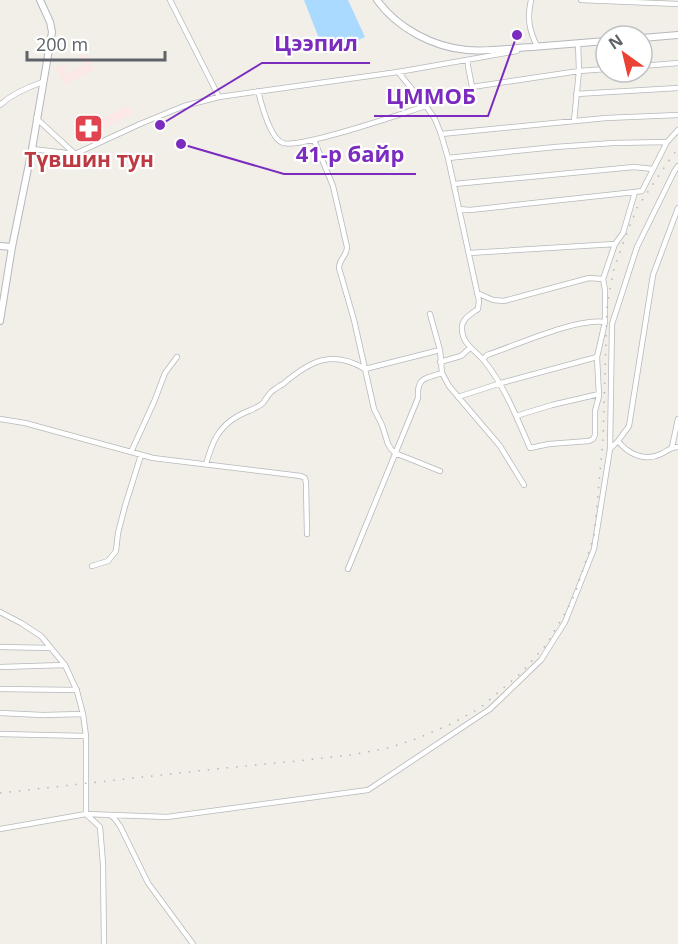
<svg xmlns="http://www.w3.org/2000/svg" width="678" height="944" font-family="'Open Sans',sans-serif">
  <rect width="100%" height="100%" fill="#f1efe8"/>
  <!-- medical -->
  <path fill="#fce8e6" d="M86,53L94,70L64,85L56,68L65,64L67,67L64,68L67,73L83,65L81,60L79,61L77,58Z
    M128,105L133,114L103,129L102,128L97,130V132L89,136L84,126L92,122L89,116L98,112L102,119Z"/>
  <!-- water -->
  <path fill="#aadaff" d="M304,0H348L365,37L325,54Z"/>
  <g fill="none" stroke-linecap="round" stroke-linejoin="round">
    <defs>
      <path id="minor" d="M170,0L219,97
        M531,0C527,18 529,30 537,46L534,47
        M581,0L678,4
        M468,60V66L472,87L579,71L606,69
        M642,66L678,63
        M398,72L426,106L435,119L441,134L448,158L479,301L478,309C471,314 461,319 462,329C462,345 477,351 485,362C505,387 517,418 530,448L549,444L589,441L593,439L595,435V411L599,396L597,357L605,322V290L603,279L615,244L623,233L635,192L642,191L667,142L678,130
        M258,91C261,103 270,139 283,143C300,149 403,113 426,106
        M576,94L678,88
        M0,105C12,94 28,87 43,82
        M36,118L75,154
        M574,121L579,71L578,43
        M441,134L606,118L678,115
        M314,140L333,186L347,247C347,256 339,259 339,268L354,320L374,409L382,425L388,444L391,449L395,453L440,471
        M32,149L75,154L140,124L184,106L219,97L398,72L517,51
        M448,158L555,147L613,143L667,142
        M454,184L634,167L653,169
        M459,209L470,210L635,192
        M469,253L615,244
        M477,293L493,300L504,301L589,278L603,279
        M430,314L440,350L442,373L449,386L500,446L524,485
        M483,359L487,355C517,345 575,318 605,322
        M440,362L461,356L470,348
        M458,397L501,383L597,357
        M516,416L552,405L599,394
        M0,419L25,423L153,458L301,476L305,478L306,483L307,534
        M618,441C628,454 645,462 661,454C668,451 670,447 678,447
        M672,447L678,419
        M610,449L618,441L629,426L653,275L678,208
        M131,452L154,402L165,373L177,357
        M206,464C212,443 218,427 238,416C246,411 257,409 263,403C266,399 268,395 271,392C275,389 279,386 283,384C310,361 332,349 365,369L440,350
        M92,566L108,561L116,551L118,533L125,506L141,455
        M348,569L418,398C417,377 424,379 442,373
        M0,612L21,623L41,636L65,665L77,691L83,714L86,736V814L100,827L103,864L104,944
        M0,647L50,648
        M0,667L65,665
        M0,689L77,690
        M0,713L43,715L83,714
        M0,734L86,736
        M111,816L114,818L120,826L148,883L193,944
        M0,829L86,814L167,817L368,790L490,709L541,660L565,622L594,549L610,449L612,324L637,247L674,172L678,166"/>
      <path id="tertiary" d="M377,0C397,28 433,47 467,50C489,52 511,48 532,47C557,45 581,43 606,41
        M642,38L678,35
        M0,246L12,247
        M0,321L12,247L32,149L52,32L50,22L40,0"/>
    </defs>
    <!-- minor casing -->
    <use href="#minor" stroke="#b5b8bc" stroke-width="6"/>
    <!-- tertiary casing -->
    <use href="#tertiary" stroke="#b5b8bc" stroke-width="8"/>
    <!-- minor -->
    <use href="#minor" stroke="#fff" stroke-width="4.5"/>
    <!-- tertiary -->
    <use href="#tertiary" stroke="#fff" stroke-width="6"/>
    <!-- rail -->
    <path stroke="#b6b7b8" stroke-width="1.5" stroke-dasharray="1.5 8" stroke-linecap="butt" d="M0,793L215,769L297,761L351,755L388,748L416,739L451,724L480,708L522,672L546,645L567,610L575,594L594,536L603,440L607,305L614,269L625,238L637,208L672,156L678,149"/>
  </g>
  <!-- icons -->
  <defs>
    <symbol id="pharmacy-square" viewBox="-11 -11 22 22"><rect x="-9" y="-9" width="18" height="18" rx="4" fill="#e0444e" stroke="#fff"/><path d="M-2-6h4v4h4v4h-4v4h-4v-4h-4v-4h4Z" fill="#fff"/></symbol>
  </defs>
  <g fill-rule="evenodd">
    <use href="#pharmacy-square" x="72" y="112" width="33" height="33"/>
  </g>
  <g text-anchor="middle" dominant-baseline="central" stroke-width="4.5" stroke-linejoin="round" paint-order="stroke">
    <!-- health labels -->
    <g font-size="21" font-weight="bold" fill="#be3a42" stroke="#fff">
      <text x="89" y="159">Түвшин тун</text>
    </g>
  </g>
  <!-- callouts -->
  <path fill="none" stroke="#7b2cbf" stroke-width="2" d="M160 125L262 63H370M517 35L488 116H374M181 144L284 174H416"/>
  <g fill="#7b2cbf" stroke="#fff" stroke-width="2">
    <circle cx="160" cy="125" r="6"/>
    <circle cx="517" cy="35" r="6"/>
    <circle cx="181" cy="144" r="6"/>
  </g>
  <g font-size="22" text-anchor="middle" font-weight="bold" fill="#7b2cbf" stroke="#fff" stroke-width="4.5" stroke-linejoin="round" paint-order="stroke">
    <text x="316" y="51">Цээпил</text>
    <text x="431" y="104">ЦММОБ</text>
    <text x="350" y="162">41-р байр</text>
  </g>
  <!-- north arrow -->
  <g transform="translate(624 54) rotate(326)"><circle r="28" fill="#ffffff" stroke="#bfc1c3" stroke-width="1.5"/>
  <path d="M0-4.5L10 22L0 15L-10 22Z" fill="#ea4335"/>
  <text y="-9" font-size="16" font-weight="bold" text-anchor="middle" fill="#5f6368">N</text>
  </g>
  <!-- scale -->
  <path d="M27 51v9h138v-9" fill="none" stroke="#5f6368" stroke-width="3"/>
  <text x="36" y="51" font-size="18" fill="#5f6368" stroke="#ffffff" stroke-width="4.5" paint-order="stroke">200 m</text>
</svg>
